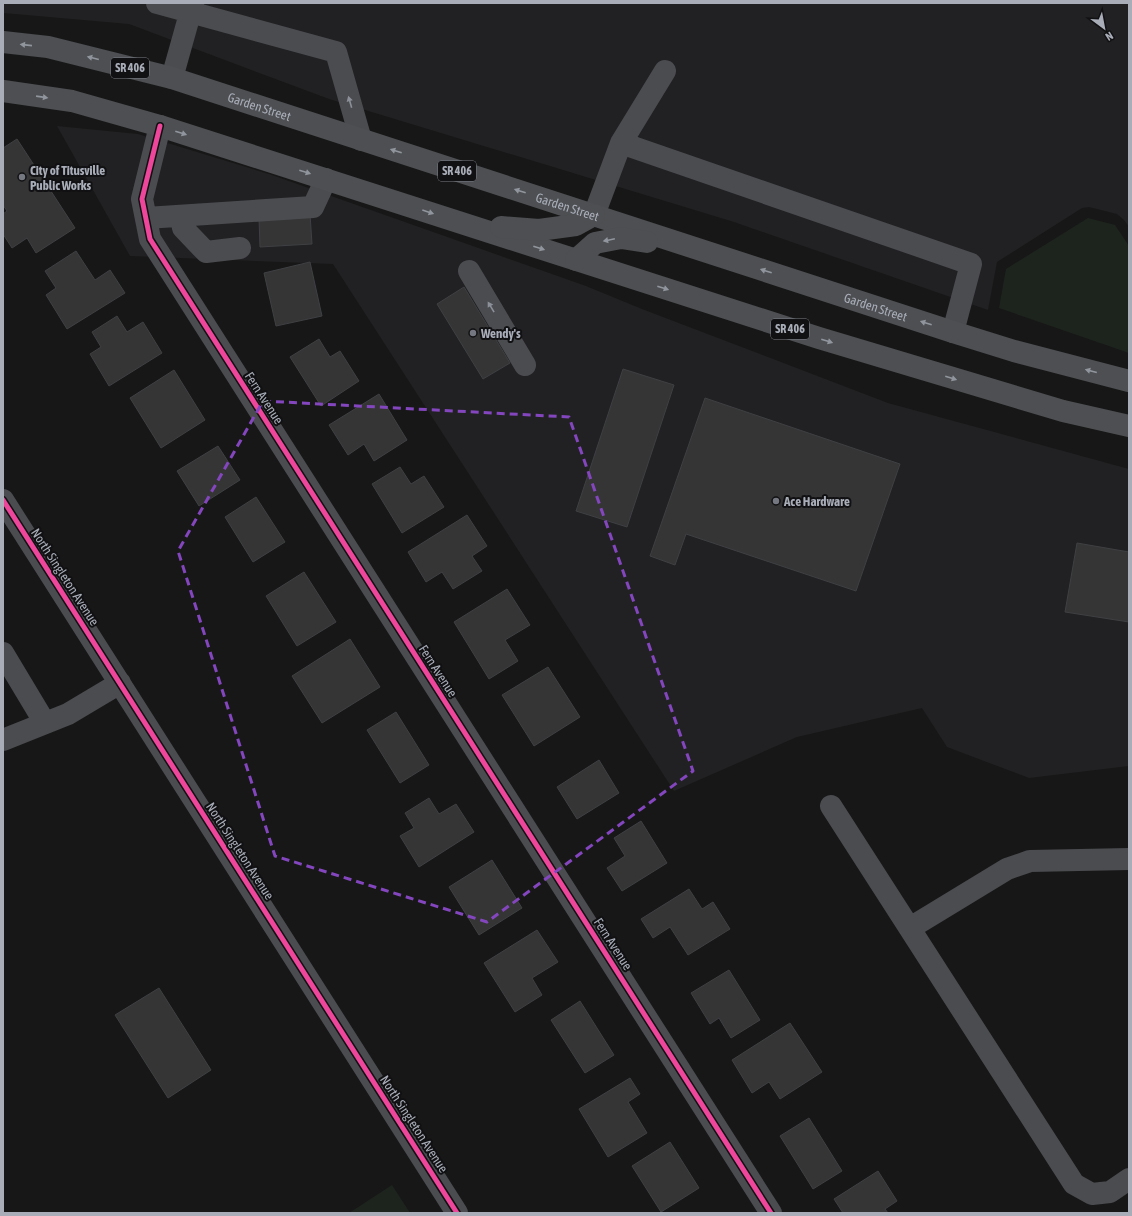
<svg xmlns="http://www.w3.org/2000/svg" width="1132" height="1216" font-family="'Asap Condensed',sans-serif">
  <rect width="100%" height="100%" fill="#171717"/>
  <!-- built -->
  <path fill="#212123" d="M3,3H1129V227L1124,220L1117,214L1089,207L1082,208L997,262L988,310L734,222L329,99L129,24L3,13Z
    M57,126L138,134L269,174L586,286L642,309L888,403L1129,469V766L1029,778L947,747L922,708L797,737L674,791L333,264L130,256Z"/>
  <!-- green -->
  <path fill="#1d241e" d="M1088,218L1115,225L1129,246V353L999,308L1006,269Z
    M392,1185L410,1213H349Z"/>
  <!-- building -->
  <path fill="#353536" stroke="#3f4043" d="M17,139L75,228L36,253L27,238L12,248L3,234V214L7,211L3,205V148Z
    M310,214L312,244L260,247L259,218Z
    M76,251L95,280L110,270L125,293L67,329L46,295L56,288L45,271Z
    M310,262L322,316L276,326L264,273Z
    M464,287L510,363L483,379L437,304Z
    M117,316L127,332L143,322L162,353L109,386L90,354L101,347L92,332Z
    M319,339L330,357L340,351L359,381L321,406L290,357Z
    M623,369L674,385L627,527L576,511Z
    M174,370L205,420L161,448L130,398Z
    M379,394L407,440L374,461L364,444L348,455L329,425Z
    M705,398L900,464L856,591L686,534L675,565L650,556Z
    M218,446L240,480L199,506L177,471Z
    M400,467L411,484L424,476L444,507L402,533L372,484Z
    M256,497L285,542L253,562L225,517Z
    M467,515L487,546L472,556L482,571L453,589L442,572L426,582L408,552Z
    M1077,543L1129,552V622L1065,612Z
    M304,572L336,622L297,646L266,596Z
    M507,589L530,625L505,640L518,661L489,679L454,622Z
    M350,639L380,687L322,723L292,676Z
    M548,667L580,717L534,746L502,695Z
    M396,712L429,765L400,783L367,730Z
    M599,760L619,793L577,819L557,787Z
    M429,798L439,814L456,804L474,832L419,867L400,836L414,828L405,813Z
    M641,821L667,863L622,891L607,868L625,856L614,838Z
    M492,860L522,908L479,935L449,887Z
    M689,889L702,909L713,902L730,929L688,955L670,927L653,938L641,919Z
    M537,930L558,962L532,978L542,995L515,1012L484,963Z
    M729,970L760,1020L731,1038L719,1018L710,1024L691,993Z
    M159,988L211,1070L168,1098L115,1015Z
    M580,1001L614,1055L585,1073L551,1020Z
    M790,1023L822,1072L780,1099L769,1082L752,1093L732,1060Z
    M630,1078L640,1094L628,1102L647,1133L608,1157L579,1109Z
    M809,1118L842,1171L813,1189L780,1136Z
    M670,1142L699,1188L661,1212L632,1166Z
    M878,1171L897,1201L885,1209L888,1213H843L834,1199Z"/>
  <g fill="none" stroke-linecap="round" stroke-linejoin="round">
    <!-- minor -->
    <path stroke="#4b4c50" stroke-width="22" d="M157,3L336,52L361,140
      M172,78L193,3
      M160,126L142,199L150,239L771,1213
      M621,143L971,264L953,332
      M594,215L621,143L665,71
      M181,216L183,228L206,252L240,248
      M146,218L313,207L326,179
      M469,271L525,365
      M3,500L457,1213
      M3,653L45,723
      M3,740L68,714L120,683
      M831,806L1074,1184L1092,1194L1110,1192L1129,1179
      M910,928L1007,869L1030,861L1129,859"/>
    <!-- major -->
    <g stroke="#4d4f52" stroke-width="22">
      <path id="s1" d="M3,42L48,47L172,78L953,332L1014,351L1129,381"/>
      <path d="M3,91L72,101L160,126L819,338L1063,411L1129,426"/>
      <path d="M501,227L539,230L576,225L594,215"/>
      <path d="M576,260L595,243L621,238L647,242"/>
    </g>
    <defs>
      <path id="cycleway" d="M160,126L142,199L150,239L771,1213
        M3,500L457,1213"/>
    </defs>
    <!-- cycleway casing -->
    <use href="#cycleway" stroke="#111113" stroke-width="8"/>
    <!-- cycleway -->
    <use href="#cycleway" stroke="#ed469a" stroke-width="5"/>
  </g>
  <!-- one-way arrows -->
  <defs><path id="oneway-solid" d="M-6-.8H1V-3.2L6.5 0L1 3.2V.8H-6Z"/></defs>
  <g fill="#91969e">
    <use href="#oneway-solid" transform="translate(26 45) rotate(-174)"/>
    <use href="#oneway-solid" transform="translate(93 58) rotate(-166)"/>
    <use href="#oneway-solid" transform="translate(42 97) rotate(8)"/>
    <use href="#oneway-solid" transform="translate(181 133) rotate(18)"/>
    <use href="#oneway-solid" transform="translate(396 151) rotate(-162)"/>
    <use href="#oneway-solid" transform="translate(305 172) rotate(18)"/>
    <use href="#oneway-solid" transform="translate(520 191) rotate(-162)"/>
    <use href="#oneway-solid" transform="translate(428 212) rotate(19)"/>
    <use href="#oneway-solid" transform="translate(609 240) rotate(168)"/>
    <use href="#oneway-solid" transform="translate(539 248) rotate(18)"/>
    <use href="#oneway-solid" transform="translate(766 271) rotate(-162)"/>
    <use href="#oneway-solid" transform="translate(663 288) rotate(18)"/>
    <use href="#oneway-solid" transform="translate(926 323) rotate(-162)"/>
    <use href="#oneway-solid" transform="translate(827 341) rotate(17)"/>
    <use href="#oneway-solid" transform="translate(1091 371) rotate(-165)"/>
    <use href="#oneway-solid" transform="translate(951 378) rotate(17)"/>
  </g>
  <g fill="#8c9099">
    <use href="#oneway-solid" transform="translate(350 102) rotate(-106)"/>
    <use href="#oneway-solid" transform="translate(491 307) rotate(-121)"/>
  </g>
  <!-- marked area -->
  <path fill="none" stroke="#8446be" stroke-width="3" stroke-dasharray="8 5" stroke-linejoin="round" d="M263,401L569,417L693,771L487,922L275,856L178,551Z"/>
  <!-- markers -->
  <g fill="#757880" stroke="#111113" stroke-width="1.5">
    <circle cx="22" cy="177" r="4"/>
    <circle cx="473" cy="333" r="4"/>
    <circle cx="776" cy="501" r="4"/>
  </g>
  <g text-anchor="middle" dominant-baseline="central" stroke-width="4" stroke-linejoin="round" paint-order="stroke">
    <!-- shield labels -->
    <g fill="#111113" stroke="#7b7e86" stroke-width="1">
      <rect x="111" y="58" width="38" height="20" rx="3"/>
      <rect x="438" y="161" width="38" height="20" rx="3"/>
      <rect x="771" y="319" width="38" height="20" rx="3"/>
    </g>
    <g font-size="12" font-weight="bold" fill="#a8adb8">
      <text x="130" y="68">SR 406</text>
      <text x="457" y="171">SR 406</text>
      <text x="790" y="329">SR 406</text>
    </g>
    <!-- street labels -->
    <g font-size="13" fill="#a8adb8" stroke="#111113">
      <text stroke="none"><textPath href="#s1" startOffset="265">Garden Street</textPath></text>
      <text stroke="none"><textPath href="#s1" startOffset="589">Garden Street</textPath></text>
      <text stroke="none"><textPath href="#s1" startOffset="913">Garden Street</textPath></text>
      <text transform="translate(264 398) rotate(57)">Fern Avenue</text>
      <text transform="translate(65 577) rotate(57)">North Singleton Avenue</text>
      <text transform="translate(438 671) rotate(57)">Fern Avenue</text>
      <text transform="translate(240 851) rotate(57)">North Singleton Avenue</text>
      <text transform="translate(613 944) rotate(57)">Fern Avenue</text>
      <text transform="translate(414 1124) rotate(57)">North Singleton Avenue</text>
    </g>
    <!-- poi labels -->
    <g font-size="13" font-weight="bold" fill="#a8adb8" stroke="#111113" text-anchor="start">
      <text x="30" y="170">City of Titusville<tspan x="30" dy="15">Public Works</tspan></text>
      <text x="481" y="333">Wendy's</text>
      <text x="784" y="501">Ace Hardware</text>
    </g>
  </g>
  <!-- border -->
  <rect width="1132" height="1216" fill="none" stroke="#a8adb8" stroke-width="8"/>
  <!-- north arrow -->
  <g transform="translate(1104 28) rotate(148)" stroke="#111113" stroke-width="3" paint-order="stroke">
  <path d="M0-3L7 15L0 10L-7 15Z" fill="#a8adb8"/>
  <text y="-6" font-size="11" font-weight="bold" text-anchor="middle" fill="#a8adb8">N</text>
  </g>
</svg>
